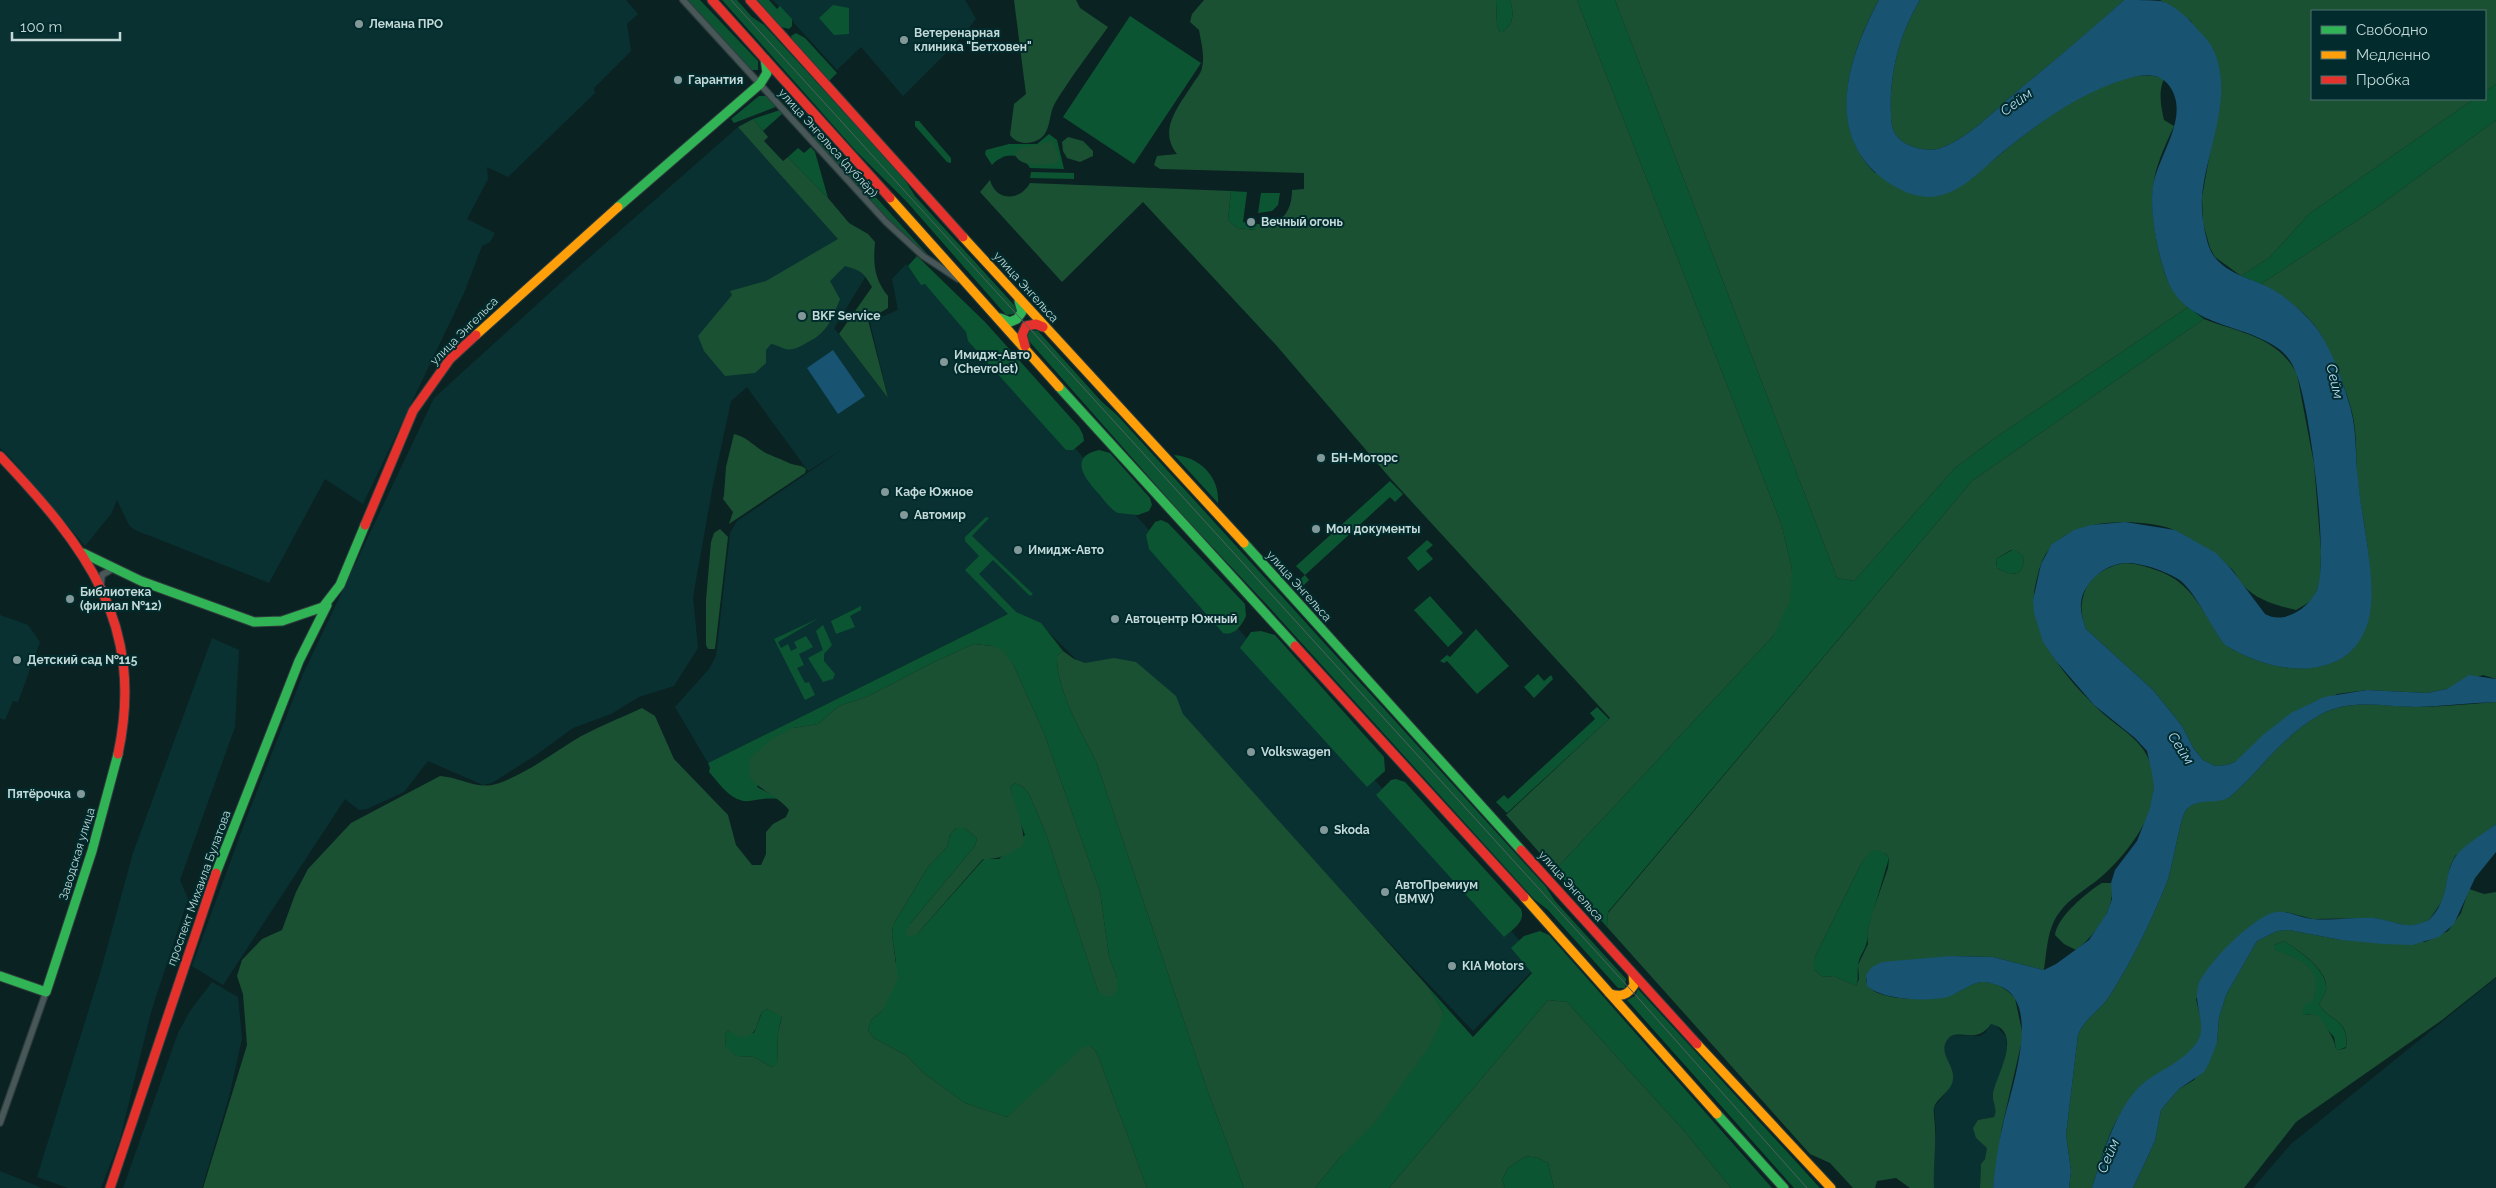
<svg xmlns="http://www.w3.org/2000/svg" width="2496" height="1188" font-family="Raleway,sans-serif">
  <rect width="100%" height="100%" fill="#0b2222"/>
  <!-- built -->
  <path fill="#0a3131" d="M0,0H626L638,14L627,24L631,51L594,88L595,93L508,177L487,167L488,179L467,219L495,233L490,242L482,246L464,293L363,504L325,479L269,583L135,530L129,525L117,500L111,514L85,546L10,457L0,448Z
    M773,0H965L976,19L957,42L903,96L861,47L837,70Z
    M738,127L871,268L834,328L888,398L870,322L898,310L892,279L906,264L922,284L926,283L1540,963L1473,1031L1123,661L1085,668L1042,626L1008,614L708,763L675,707L709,669L716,656L730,533L737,521L843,449L808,471L747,387L731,401L713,485L693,597L698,648L674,686L639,697L611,714L573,728L536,755L492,783L483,785L428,761L404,792L367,809L359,810L345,799L223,985L192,966L243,827L303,674L434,398L566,278Z
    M0,615L28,625L40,642L18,702L13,701L5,720L0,718Z
    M212,638L239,650L235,727L180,880L188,899L151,1012L120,1139L101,1188H68L37,1177L101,970L133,853Z
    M2496,978V1188H2253L2291,1144Z
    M212,982L238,997L242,1039L229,1097L202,1188H123L178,1033L190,1011Z
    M1991,1024L1996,1025L2006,1037L2007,1047L2001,1076L1993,1093L1996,1112L1994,1117L1978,1120L1976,1138L1988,1148L1985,1159L1981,1164L1980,1188H1934L1933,1163L1936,1129L1934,1107L1948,1090L1952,1069L1944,1055V1049L1948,1038L1953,1035L1980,1036L1985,1033Z
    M0,1171L42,1188H0Z"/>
  <!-- green -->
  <path fill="#0c5532" d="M685,0H700L758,61V70H750Z
    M722,0H737L752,17L764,25L901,174L915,196L1015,306L1017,310L1014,314L1006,315L907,202L855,150Z
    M756,0H769L777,9L780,6L792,19V26L789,29L781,27Z
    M1496,0H1510C1514,12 1514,24 1503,32H1500L1497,25Z
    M1577,0H1615L1837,578L1854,581L1955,468L1995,438L2188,307L2204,319L1972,481L1608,912L1607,927L1555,870L1774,635L1792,570L1782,526Z
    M833,5L849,8V34L834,35L819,18Z
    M1130,16L1201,63L1134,164L1063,117Z
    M796,33L805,38L837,73L829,81L792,40L791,36Z
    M2496,84V120L2376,208L2261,284L2241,276L2270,257L2309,214L2474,99H2485V92Z
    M759,96H767L778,106L734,123L731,119Z
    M780,110L782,114L763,131L753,119Z
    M915,121H919L951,158V163L947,162L915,126Z
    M818,133L929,256C889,232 847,176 814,141L813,138Z
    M1049,134L1057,140L1064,169L1030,168C1021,152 1004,152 992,165L985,154L986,150L1009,144H1037Z
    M811,147L815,152L828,198L788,157L798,148L804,153Z
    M1031,172L1074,173V179L1030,178Z
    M1231,191L1247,192L1243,222L1257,224L1256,230L1237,228L1228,220Z
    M1261,193H1280L1278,205L1272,211L1258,213Z
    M917,256L985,322L1079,427L1083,435L1084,441L1073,450H1066L968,341L966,332L925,284L921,285L908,266Z
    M1031,330L1038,331L1101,401L1117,415L1546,887L1555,901L1626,979L1625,988H1618L1548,910L1534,899L1268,606L1186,519L1029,341L1027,335Z
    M1099,450L1110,453L1150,498L1152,505L1149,511L1138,515L1118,513C1110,509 1105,501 1099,494C1086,480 1067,457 1099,450Z
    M1174,455C1200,457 1220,477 1218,503Z
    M1390,481L1403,494L1395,502L1390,497L1305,575L1309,580L1302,587L1297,582L1305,575L1296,566Z
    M986,517L989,518L972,536L1033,594L1030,596L993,560L979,574L1016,612L1041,623L1063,651L1057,656C1056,689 1081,731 1096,761L1209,1095L1244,1188H1147L1097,1053L1091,1046L1007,1117L965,1103L925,1074L907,1056L874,1038L868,1030L871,1020L882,1011L896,962L892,935L893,925L928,867L947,847L950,835L956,828H964L977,838L975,846L910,924L918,933L984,859H999L1025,835L1015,809L1010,787L1015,783L1023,787L1029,794L1045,831L1098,991L1117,978L1109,956L1100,892L1044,733L1013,664L993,646L974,644L934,662L869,696L839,706L818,724L793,728L757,787L780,799C768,798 760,799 749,801C732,803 719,783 709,772L710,768L708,763L1008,614L965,570L979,556L965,541V537Z
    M1161,520L1168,523L1245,604L1246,616C1242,625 1234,637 1223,633L1149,549L1146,535L1155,522Z
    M1427,540L1433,545L1426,551L1433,559L1418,571L1407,558Z
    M2014,549L2023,556C2026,578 2010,576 1997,568L1996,559Z
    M1430,596L1463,633L1448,647L1414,610Z
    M861,606V610L850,616L855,627L836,634L831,621Z
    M819,618L778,642L781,648L788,644L791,651L797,648L794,642L806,636L813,647L799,654L804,665L797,668L805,683L809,682L815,695L805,700L774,639Z
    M823,625L832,645L824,654V661L835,674L833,679L823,682L808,658L823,650L816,631Z
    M1476,629L1509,666L1477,694L1447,661L1444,663L1440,661L1447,655L1450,657Z
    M1261,631L1275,635L1384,757L1385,771L1367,787L1240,648L1251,632Z
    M1538,674L1544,681L1551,675L1553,679L1534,698L1524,687Z
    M1597,707L1609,719L1507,813L1496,802L1504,795L1508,799L1595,719L1590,713Z
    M1396,779L1405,782L1521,909C1526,922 1513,929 1504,937L1376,795L1391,780Z
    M1871,850C1879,849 1885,852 1889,858L1867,933C1869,949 1859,953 1858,966C1857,974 1859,979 1856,986L1834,976L1823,977L1814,970V959L1861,864Z
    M1540,931L1549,935L1772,1188H1731L1686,1133L1567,1002L1548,1000L1389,1188H1315L1341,1156L1443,1012L1429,988L1473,1037L1532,973L1511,948L1524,936Z
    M2284,941C2298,950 2328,970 2326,989C2326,993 2322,999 2319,1003C2324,1020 2350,1017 2346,1047L2339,1050L2336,1049L2334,1037L2313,1014L2303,1015L2302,1005L2314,997C2322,966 2298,959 2274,950V945Z
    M1638,989L1820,1188H1794L1627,1000L1635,996Z
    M767,1009L782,1016L778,1032L777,1066L772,1067L754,1057L737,1056L726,1049L725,1034L729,1030L754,1033L762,1012Z
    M1526,1156L1538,1158L1548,1163L1554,1188H1505L1502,1180L1508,1168Z"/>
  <!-- forest -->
  <path fill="#1a5133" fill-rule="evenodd" d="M1014,0H1076L1080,8L1108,27C1090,52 1071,77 1055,103C1049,113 1051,126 1044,135C1036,145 1017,146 1010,135L1014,104L1026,94Z
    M1204,0H1496L1497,25L1500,32H1503C1514,24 1514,12 1510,0H1577L1782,526L1792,570L1790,600L1774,635L1555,870L1506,815L1610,718L1390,478L1276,345L1143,202L1062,282L980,192L990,180C996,202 1020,201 1030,183L1231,191L1228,220L1237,228L1255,230L1257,224C1281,227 1292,212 1292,190L1304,189V173L1160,169L1154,165L1157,156L1177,154C1157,129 1180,105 1194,82C1197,78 1201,73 1202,68C1205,55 1201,42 1199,30L1190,22L1192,14Z
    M1615,0H1879C1850,52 1826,125 1875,173L1970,180C2009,146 2111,57 2164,79C2158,92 2161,106 2164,120L2174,126C2165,146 2155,166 2153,188C2150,212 2158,257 2167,279C2171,289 2180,300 2188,307L1995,438L1955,468L1854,581L1837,578Z
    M1920,0H2124C2089,33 2051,63 2014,94C1992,113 1968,138 1941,148C1928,153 1904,147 1896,135C1891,128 1891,120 1891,113C1889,73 1900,33 1920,0Z
    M2160,0H2496V84L2485,92V11H2312V99H2474L2309,214L2270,257L2241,276L2215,257L2210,248L2203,223L2202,197L2220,97L2191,21Z
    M753,119L768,137L764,141L783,161L788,157L828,198L849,223L868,234L875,242C873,263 874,279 888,296V308L868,320L888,398L839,334L872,287C863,272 862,271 845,266L830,281L840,299C832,319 827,333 808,342C803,345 798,348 793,349C784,351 779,345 771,344L766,350V363L755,373L725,376L704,351L698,336L732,295L730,291L766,281L838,239L738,127Z
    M2496,120V679L2483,675L2447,689L2427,693L2367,690L2337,694L2235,762L2227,765L2215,766L2203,760L2194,749L2182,726L2153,690L2086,629C2080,613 2080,603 2086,588C2092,576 2104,569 2116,565C2128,561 2139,565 2150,568C2183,578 2193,594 2211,623C2217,633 2221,643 2232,649C2263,666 2303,676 2336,661C2392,636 2364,533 2358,485C2355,461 2358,436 2352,412C2345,385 2333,358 2320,333C2307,312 2282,295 2261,284L2376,208Z
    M1068,137L1083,141L1093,151V156L1080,162L1067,158L1063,151L1062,142Z
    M1053,141L1059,158L1057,163C1045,165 1019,168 1015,154L1018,149Z
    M2204,319C2240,333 2277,336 2297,374L2314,464L2321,551L2320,582L2313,600L2296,610C2278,606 2256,600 2243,585C2239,581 2236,574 2232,569C2225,563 2216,558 2209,553C2198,546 2188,537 2176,531C2160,522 2124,521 2106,523C2076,527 2048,538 2039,570C2037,579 2033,591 2034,601C2038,644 2064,675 2094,705C2121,733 2154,740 2154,787C2154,820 2125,856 2101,877C2087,889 2069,898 2059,913C2047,929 2047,951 2044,970L1993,957L1951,956L1866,978C1865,1003 1929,1000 1945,997C1958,994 1968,984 1981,982C1995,981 2007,989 2015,998L2023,1036L2002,1127L1993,1188H1980L1981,1164L1985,1159L1987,1148L1976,1138L1973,1128L1978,1120L1994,1117C1998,1108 1992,1103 1993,1094C1995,1078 2025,1031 1991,1024C1976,1046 1957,1027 1948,1039C1937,1054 1955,1064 1953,1079C1952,1091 1938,1097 1934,1107C1933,1112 1935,1121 1935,1127C1936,1147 1933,1167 1934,1188H1910L1896,1178L1877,1181L1875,1188H1853L1830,1163L1810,1154L1607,927L1608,913L1972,481ZM2011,550H2015L2023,556C2026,578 2010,576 1997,568L1996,559ZM1877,850L1886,854L1889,858L1888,868L1872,914L1867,933L1868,944L1858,965L1859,979L1856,986L1834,976L1823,977L1814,970V959L1861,864L1871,851Z
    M734,434C746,437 751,443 761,450C768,455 779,458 787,462C793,466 801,464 806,469L805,473L729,524L733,512L723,499L724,495L726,467Z
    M720,529L728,537L715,649H708L706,645V600L711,542L714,533Z
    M974,644L993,646L1003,651L1013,664L1044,733L1100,892L1109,956L1117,978V990L1112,996H1104L1098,991L1045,831L1029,794L1023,787L1015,783L1010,787C1014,805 1026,830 1023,845C1009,855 1000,859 983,859L918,933L911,937L907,936L906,931L910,924L975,846L977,838L964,828H956L950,835L947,847L928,867L893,925L892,935L898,979L882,1011L871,1020L868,1030L874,1038L907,1056L925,1074L965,1103L1007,1117L1083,1047L1091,1046L1097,1053L1147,1188H203L247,1045L243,994L237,976L242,960L262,939L282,930L296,892L308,869L351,823L440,776C459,777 477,790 496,784C520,777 551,755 573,741C594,728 619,719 642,708L655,716L674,759L728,815L736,845L752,865H761L766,854V832L773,824L786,817L789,810C777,795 760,791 749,776L750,758L772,739L793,728L818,724L839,706L869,696L934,662ZM767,1009L782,1017L778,1032L777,1065L772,1067L754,1057L737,1056L726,1048L725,1034L729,1030L738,1037C759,1036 754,1028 762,1012Z
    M1063,651L1074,659L1085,663L1114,658L1136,662L1176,696L1183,714L1429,988L1443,1012L1440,1024L1428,1048L1375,1122L1341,1156L1315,1188H1244L1209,1095L1096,761C1081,731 1056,689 1057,656Z
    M2496,702V824L2455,856L2450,867L2443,900L2429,920L2421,924L2408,926L2375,918L2313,919L2286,912L2196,999C2198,1009 2202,1020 2202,1029C2201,1056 2143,1083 2127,1104C2109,1127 2101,1160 2092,1188H2069L2071,1171L2066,1135L2078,1035C2084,1019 2099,1011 2109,997C2132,961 2151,922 2167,882C2173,867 2180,815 2187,809C2199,797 2217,803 2230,797C2260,771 2284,734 2320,715C2350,699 2380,706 2413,707C2440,707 2468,704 2496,702Z
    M2102,883H2111C2117,908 2095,935 2076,950L2064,944L2055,935C2057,917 2087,892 2102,883Z
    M2469,889L2484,894L2496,892V977L2442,1020L2296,1122L2244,1188H2133L2155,1141L2161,1110L2179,1089L2194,1080L2217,1043L2219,1018L2226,995L2257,941L2277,931L2289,930L2341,940L2425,942L2448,931L2461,913ZM2284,941C2298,950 2329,970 2326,989C2326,993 2322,999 2319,1003C2324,1020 2351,1017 2346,1048L2339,1050L2336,1049C2334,1037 2326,1028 2320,1017L2313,1014L2303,1015V1005L2312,1002C2327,969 2300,959 2275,950L2274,945Z
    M1548,1000L1567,1002L1686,1133L1731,1188H1554L1548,1163L1538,1158L1526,1156L1508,1168L1502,1180L1505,1188H1389Z"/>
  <!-- water -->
  <path fill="#185372" d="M1879,0H1920C1900,33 1889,73 1891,113C1891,120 1891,128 1896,135C1904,147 1928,153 1941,148C1968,138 1992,113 2014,94C2051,63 2089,32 2124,0C2135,0 2151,0 2161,1C2174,5 2189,18 2197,29C2202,34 2208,40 2212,47C2236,93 2206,150 2202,197C2201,213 2204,231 2209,247C2220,276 2258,278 2280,294C2294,304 2311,319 2320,333C2334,356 2344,384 2351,410C2357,433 2355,456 2358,479C2361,519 2380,588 2367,625C2359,648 2344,661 2322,666C2289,674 2253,662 2225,645C2211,628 2195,590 2178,579C2165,571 2143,563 2127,563C2106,563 2083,582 2081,603C2080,612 2083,620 2086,629L2153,690L2182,726L2194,749L2203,760L2215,766L2227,765L2235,762L2263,735L2291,713L2324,697L2367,690L2427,693L2447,689L2469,675L2496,679V702C2469,703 2443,706 2416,707C2383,707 2351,698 2320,715C2284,734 2260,771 2230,797C2217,805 2200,797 2187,809C2180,815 2173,867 2167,882C2151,922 2132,961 2109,997C2099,1011 2084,1019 2078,1035L2066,1135L2071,1171L2069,1188H1993C1995,1167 1998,1145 2003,1124C2010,1092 2041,1009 2004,988C1998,985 1990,982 1982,982C1970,983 1959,993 1948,997C1928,1002 1882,1000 1867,986L1866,975L1872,967L1882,962L1951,956L1993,957L2044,970L2056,964L2089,940L2107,913L2112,899L2111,883L2115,870L2137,841L2150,808L2154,788L2152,773L2147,751L2135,738L2094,705L2056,661L2043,642L2034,613L2033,600L2041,564L2052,544L2074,530L2091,525L2125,522L2175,530L2216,553L2232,570L2265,614C2284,625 2309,608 2317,590C2329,559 2310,405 2296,373C2293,364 2287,355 2279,349C2242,322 2186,328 2167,279C2158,256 2149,211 2153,186C2158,156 2188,120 2172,90C2162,71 2143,74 2126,79C2080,93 2041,121 2004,151C1985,166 1967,188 1942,195C1923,201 1902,192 1886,181C1822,136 1848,57 1879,0Z
    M833,350L865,396L838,414L807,368Z
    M2496,824V852L2475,878L2454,924L2439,937L2412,945L2383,944L2341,940L2289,930L2277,931L2257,941L2226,995L2219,1018L2217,1043L2209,1063L2204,1072L2179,1089L2161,1110L2155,1141L2133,1188H2092C2103,1154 2117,1103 2146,1081C2164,1068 2184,1061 2197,1042C2208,1026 2193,1005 2198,987C2203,966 2255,915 2276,912C2288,910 2300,918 2313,919C2333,921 2354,917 2374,918C2385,919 2396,924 2407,925C2415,926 2422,923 2429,920C2451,897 2442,881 2454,859C2460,847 2485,833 2496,824Z"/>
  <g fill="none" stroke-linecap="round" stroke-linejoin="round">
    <defs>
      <path id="street" d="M683,0L886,222L923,256L958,279
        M101,584L102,575L114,568
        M0,1123L46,992"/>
      <path id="fast" d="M618,207L760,84L767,73L765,59
        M1000,318L1010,322L1017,319L1022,312L1019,301
        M1059,387L1295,646
        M1244,543L1521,850
        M83,553L141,581L254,622L282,621L323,607L340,585L365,525
        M216,873L299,661L327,605
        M0,976L46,992L92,851L118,754
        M1717,1114L1784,1188"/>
      <path id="slow" d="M890,198L1059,387
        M963,237L1244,543
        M476,335L618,207
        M1524,897L1717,1114
        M1609,993C1620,998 1628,995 1634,985L1633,974
        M1697,1044L1831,1188"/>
      <path id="jam" d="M712,0L890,198
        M750,0L963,237
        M1025,346L1022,335L1026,326L1036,324L1043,327
        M0,456C85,546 146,623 118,754
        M365,525L413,411L450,359L476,335
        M1295,646L1524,897
        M1521,850L1697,1044
        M110,1188L216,873"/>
    </defs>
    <!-- street casing -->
    <use href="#street" stroke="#2e3d3d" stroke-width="8"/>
    <!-- fast casing -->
    <use href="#fast" stroke="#2e3d3d" stroke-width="11"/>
    <!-- slow casing -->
    <use href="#slow" stroke="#2e3d3d" stroke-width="11"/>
    <!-- jam casing -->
    <use href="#jam" stroke="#2e3d3d" stroke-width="11"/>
    <!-- street -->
    <use href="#street" stroke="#485858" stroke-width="5.5"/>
    <!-- fast -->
    <use href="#fast" stroke="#30b455" stroke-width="9"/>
    <!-- slow -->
    <use href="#slow" stroke="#ff9f0a" stroke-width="9"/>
    <!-- jam -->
    <use href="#jam" stroke="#e5322d" stroke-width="9"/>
    <!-- tram -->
    <path stroke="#515f5f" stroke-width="1" d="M731,0L1631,990L1807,1188"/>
  </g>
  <!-- markers -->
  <g fill="#839898" stroke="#012b2c" stroke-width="2">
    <circle cx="359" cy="24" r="5"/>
    <circle cx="904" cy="40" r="5"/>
    <circle cx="678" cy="80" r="5"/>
    <circle cx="1251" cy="222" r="5"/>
    <circle cx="802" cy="316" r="5"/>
    <circle cx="944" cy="362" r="5"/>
    <circle cx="1321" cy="458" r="5"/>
    <circle cx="885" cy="492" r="5"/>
    <circle cx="904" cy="515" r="5"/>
    <circle cx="1316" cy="529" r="5"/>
    <circle cx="1018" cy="550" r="5"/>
    <circle cx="70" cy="599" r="5"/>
    <circle cx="1115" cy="619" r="5"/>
    <circle cx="17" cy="660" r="5"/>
    <circle cx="1251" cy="752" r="5"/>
    <circle cx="81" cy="794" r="5"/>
    <circle cx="1324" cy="830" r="5"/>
    <circle cx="1385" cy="892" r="5"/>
    <circle cx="1452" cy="966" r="5"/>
  </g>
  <g text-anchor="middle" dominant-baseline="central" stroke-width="4" stroke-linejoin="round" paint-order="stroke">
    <!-- poi labels -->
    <g font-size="12" font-weight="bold" fill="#c3d8d7" stroke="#012b2c" text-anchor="start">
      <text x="369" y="24">Лемана ПРО</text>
      <text x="914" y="33">Ветеренарная<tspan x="914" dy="14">клиника "Бетховен"</tspan></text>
      <text x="688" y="80">Гарантия</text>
      <text x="1261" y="222">Вечный огонь</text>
      <text x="812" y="316">BKF Service</text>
      <text x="954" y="355">Имидж-Авто<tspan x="954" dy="14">(Chevrolet)</tspan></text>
      <text x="1331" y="458">БН-Моторс</text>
      <text x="895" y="492">Кафе Южное</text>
      <text x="914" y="515">Автомир</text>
      <text x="1326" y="529">Мои документы</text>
      <text x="1028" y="550">Имидж-Авто</text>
      <text x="80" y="592">Библиотека<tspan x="80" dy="14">(филиал №12)</tspan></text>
      <text x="1125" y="619">Автоцентр Южный</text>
      <text x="27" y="660">Детский сад №115</text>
      <text x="1261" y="752">Volkswagen</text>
      <text x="71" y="794" text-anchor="end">Пятёрочка</text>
      <text x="1334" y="830">Skoda</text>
      <text x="1395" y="885">АвтоПремиум<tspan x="1395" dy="14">(BMW)</tspan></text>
      <text x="1462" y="966">KIA Motors</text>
    </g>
    <!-- street labels -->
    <g font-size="12" fill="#c3d8d7" stroke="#012b2c">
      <text transform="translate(828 143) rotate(48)">улица Энгельса (дублёр)</text>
      <text transform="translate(1026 287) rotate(48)">улица Энгельса</text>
      <text transform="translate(464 331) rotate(-45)">улица Энгельса</text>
      <text transform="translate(1299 586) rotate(48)">улица Энгельса</text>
      <text transform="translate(77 854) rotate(-73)">Заводская улица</text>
      <text transform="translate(1571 886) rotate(48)">улица Энгельса</text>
      <text transform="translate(199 888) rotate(-70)">проспект Михаила Булатова</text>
    </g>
    <!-- water labels -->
    <g font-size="14" font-style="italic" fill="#b2d8f2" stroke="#012b2c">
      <text transform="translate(2016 102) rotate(-36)">Сейм</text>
      <text transform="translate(2335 381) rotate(77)">Сейм</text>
      <text transform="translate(2181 748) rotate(57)">Сейм</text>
      <text transform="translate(2108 1156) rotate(-67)">Сейм</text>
    </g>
  </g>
  <!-- legend -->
  <rect x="2311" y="10" width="175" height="90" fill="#012b2c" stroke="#4f7070"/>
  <rect x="2321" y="26" width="25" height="8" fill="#30b455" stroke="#4f7070"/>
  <text x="2356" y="35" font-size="15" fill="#c3d8d7">Свободно</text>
  <rect x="2321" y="51" width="25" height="8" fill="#ff9f0a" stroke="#4f7070"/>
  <text x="2356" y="60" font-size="15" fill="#c3d8d7">Медленно</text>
  <rect x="2321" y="76" width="25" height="8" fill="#e5322d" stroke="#4f7070"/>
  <text x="2356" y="85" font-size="15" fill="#c3d8d7">Пробка</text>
  <!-- scale -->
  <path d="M12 32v8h108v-8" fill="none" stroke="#c3d8d7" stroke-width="2.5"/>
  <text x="20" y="32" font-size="15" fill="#c3d8d7" stroke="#012b2c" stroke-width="4" paint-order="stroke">100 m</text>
</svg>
